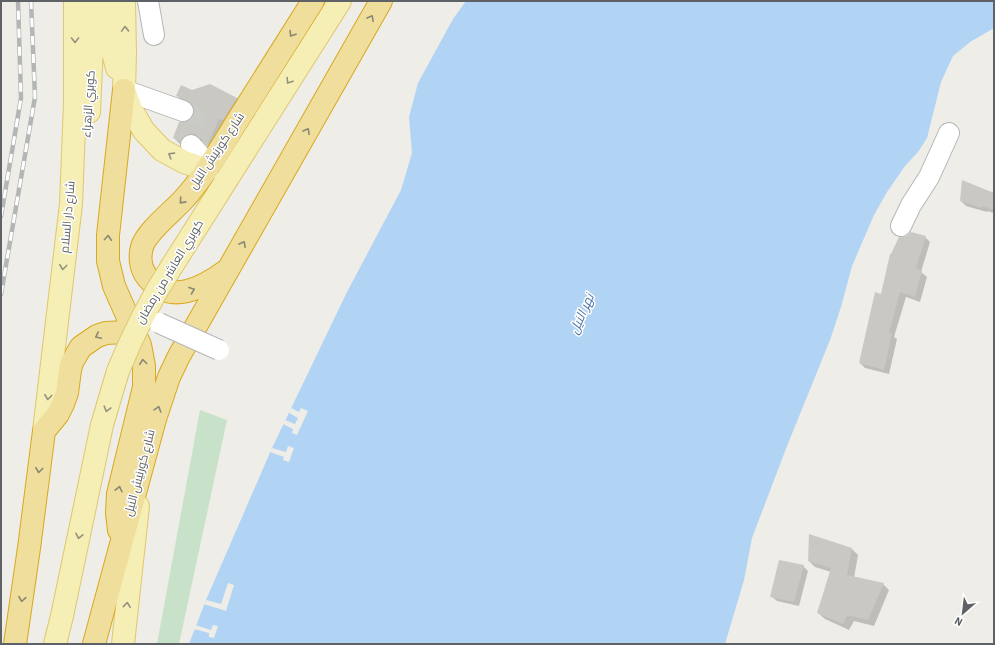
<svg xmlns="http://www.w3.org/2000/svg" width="995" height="645" font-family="'Source Sans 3',Cairo,sans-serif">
  <rect width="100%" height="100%" fill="#eeede7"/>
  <!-- green -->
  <path fill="#c7e2c8" d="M200,410L227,420L179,644H157Z"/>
  <!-- water -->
  <path fill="#b1d3f4" d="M466,1H994V28L970,42L953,56L941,82L927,138L918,152L905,166L887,192L874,215L852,266L841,307L830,340L787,446L752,538L744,580L725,644H189L206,600L272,448L347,292L401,190L412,153L409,117L418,83L453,19Z"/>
  <!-- pier -->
  <path fill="#eeede7" d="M291,408L299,412L301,408L308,411L297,435L292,433L293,429L283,424L285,420L295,424L298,418L289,413Z
    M288,446L294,448L289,462L283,460L284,457L270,452L272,448L286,452Z
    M228,583L234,585L226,611L204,604L206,600L221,604Z
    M195,625L211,630L213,625L218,626L214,638L209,637V633L194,629Z"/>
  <!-- shadow -->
  <path fill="#0003" d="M192,91L237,98L245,106L215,153L203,141H196L182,146L174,138L185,123L191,121L195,115V109L185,104L178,96Z
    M994,194V213L987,211V212L966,206L961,201Z
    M925,237L930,242L921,272L927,277L920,302L906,297L894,337L897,339L889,374L865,368L860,363L881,295Z
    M852,549L858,555L854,578L883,584L889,590L874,626L854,621L849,630L825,619L818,613L831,572L815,567L809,561Z
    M803,566L808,571L799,606L777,601L771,596Z"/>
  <!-- building -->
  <path fill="#cac8c3" d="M210,84L237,98L223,120L219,119L207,146L200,137L194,134H188L183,137L180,141L173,138L179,122H185L190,120L194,114V109L191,103L176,96L181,85L192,90Z
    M962,180L994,193V210L982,206V208L960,201Z
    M911,232L926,236L916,268L922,271L915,297L900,292L889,333H892L884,370L859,363L875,292L881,294L890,254H891L899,237L907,236Z
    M809,534L852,548L847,575L884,583L868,620L847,615L843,624L817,613L831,568L808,561Z
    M779,560L804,565L794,602L770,597Z"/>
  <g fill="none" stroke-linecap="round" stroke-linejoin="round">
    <!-- minor-tunnel -->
    <path stroke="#cacac6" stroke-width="20" stroke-dasharray="20 10" stroke-linecap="butt" d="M183,111L192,115L194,120L190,136L191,145"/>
    <defs>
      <path id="minor" d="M148,1L154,35
        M124,90L183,111
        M191,145L210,166
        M901,226L911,205L929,177L949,133"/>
      <path id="major" d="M106,1L109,37L117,68
        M124,1L125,53L124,90L131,109L144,131L162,150L184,162L207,170
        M89,112L92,44L91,1
        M172,266L340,1
        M44,431L71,204L75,103V1
        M55,644L62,616L102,425L118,371
        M123,644L138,506"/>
      <path id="highway" d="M226,271C204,287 171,306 148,278C141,270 139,258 142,247C146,232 172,212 183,200C205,176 221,147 238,120C263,80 288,41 313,1
        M119,530L117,513L118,494L144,387V366L140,345L114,286L108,261V235L124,90
        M15,644L29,548L44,431L58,414L63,404L67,393L70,370L72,362L81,347L97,336L106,333L126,332L136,335
        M94,644L155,419L169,377L179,356L381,1"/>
    </defs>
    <!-- minor casing -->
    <use href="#minor" stroke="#b4b6b9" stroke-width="22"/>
    <!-- major casing -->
    <use href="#major" stroke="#e0c76e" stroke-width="24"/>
    <!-- highway casing -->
    <use href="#highway" stroke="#d8a81d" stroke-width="24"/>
    <!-- minor -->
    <use href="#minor" stroke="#fff" stroke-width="20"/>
    <!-- major -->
    <use href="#major" stroke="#f5eeb5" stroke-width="22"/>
    <!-- highway -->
    <use href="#highway" stroke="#f0df9c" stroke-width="22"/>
    <defs>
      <path id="rail" d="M1,216L21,98L18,1
        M1,294L35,97L31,1"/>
    </defs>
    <!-- rail casing -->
    <use href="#rail" stroke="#b4b5b5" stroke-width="4.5"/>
    <!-- rail -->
    <use href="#rail" stroke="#fff" stroke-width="3" stroke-dasharray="9" stroke-linecap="butt"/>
    <defs>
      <path id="minor-bridge" d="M159,323L219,350"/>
      <path id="major-bridge" d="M118,371C133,334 150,300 172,266"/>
    </defs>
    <!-- minor-bridge casing -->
    <use href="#minor-bridge" stroke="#b4b6b9" stroke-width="22" stroke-linecap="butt"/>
    <!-- major-bridge casing -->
    <use href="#major-bridge" stroke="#e0c76e" stroke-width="24" stroke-linecap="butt"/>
    <!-- minor-bridge -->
    <use href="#minor-bridge" stroke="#fff" stroke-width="20"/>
    <!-- major-bridge -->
    <use href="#major-bridge" stroke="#f5eeb5" stroke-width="22"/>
  </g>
  <!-- one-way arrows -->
  <defs><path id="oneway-chevron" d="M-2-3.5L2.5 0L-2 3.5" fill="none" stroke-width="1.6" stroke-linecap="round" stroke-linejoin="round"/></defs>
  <g stroke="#8a8776">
    <use href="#oneway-chevron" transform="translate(371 18) rotate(-61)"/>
    <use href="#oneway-chevron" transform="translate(292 34) rotate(122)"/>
    <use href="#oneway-chevron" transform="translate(307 131) rotate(-61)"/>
    <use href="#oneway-chevron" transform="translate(182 201) rotate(132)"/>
    <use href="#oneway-chevron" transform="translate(108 238) rotate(-86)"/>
    <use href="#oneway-chevron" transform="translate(243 244) rotate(-61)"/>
    <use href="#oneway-chevron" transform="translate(192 290) rotate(-20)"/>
    <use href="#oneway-chevron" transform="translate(98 336) rotate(155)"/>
    <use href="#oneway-chevron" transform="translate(143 362) rotate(-98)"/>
    <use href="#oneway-chevron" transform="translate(158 409) rotate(-73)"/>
    <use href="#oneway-chevron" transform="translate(39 470) rotate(97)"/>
    <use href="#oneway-chevron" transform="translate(119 489) rotate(-77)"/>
    <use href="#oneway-chevron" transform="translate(22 599) rotate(99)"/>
  </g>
  <g stroke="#939281">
    <use href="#oneway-chevron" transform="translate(125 29) rotate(-92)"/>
    <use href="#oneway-chevron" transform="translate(75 40) rotate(90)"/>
    <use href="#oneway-chevron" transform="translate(289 81) rotate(122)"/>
    <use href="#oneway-chevron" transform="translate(171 155) rotate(-148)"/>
    <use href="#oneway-chevron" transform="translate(63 267) rotate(97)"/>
    <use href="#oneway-chevron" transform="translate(48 397) rotate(97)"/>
    <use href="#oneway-chevron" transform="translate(107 409) rotate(105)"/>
    <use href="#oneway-chevron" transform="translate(79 536) rotate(102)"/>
    <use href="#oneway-chevron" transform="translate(127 605) rotate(-84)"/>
  </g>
  <g text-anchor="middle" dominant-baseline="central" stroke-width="3" stroke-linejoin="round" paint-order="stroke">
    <!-- street labels -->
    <g font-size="12" fill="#5e6165" stroke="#fff">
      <text transform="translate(89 104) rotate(-86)">كوبري الزهراء</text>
      <text transform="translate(217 151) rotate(-56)">شارع كورنيش النيل</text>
      <text transform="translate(68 217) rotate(-85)">شارع دار السلام</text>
      <text transform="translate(170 272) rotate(-59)">كوبري العاشر من رمضان</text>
      <text transform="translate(140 473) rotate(-75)">شارع كورنيش النيل</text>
    </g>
    <!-- water labels -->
    <g font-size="13" font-style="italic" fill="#4f74a5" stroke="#fff">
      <text transform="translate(582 314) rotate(-66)">نهر النيل</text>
    </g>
  </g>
  <!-- border -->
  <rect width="995" height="645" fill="none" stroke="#5e6165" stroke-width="4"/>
  <!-- north arrow -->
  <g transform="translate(963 613) rotate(208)" stroke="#ffffff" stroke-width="3" paint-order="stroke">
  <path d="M0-3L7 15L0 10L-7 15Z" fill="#5e6165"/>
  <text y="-6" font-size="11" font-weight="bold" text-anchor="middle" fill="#5e6165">N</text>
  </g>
</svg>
